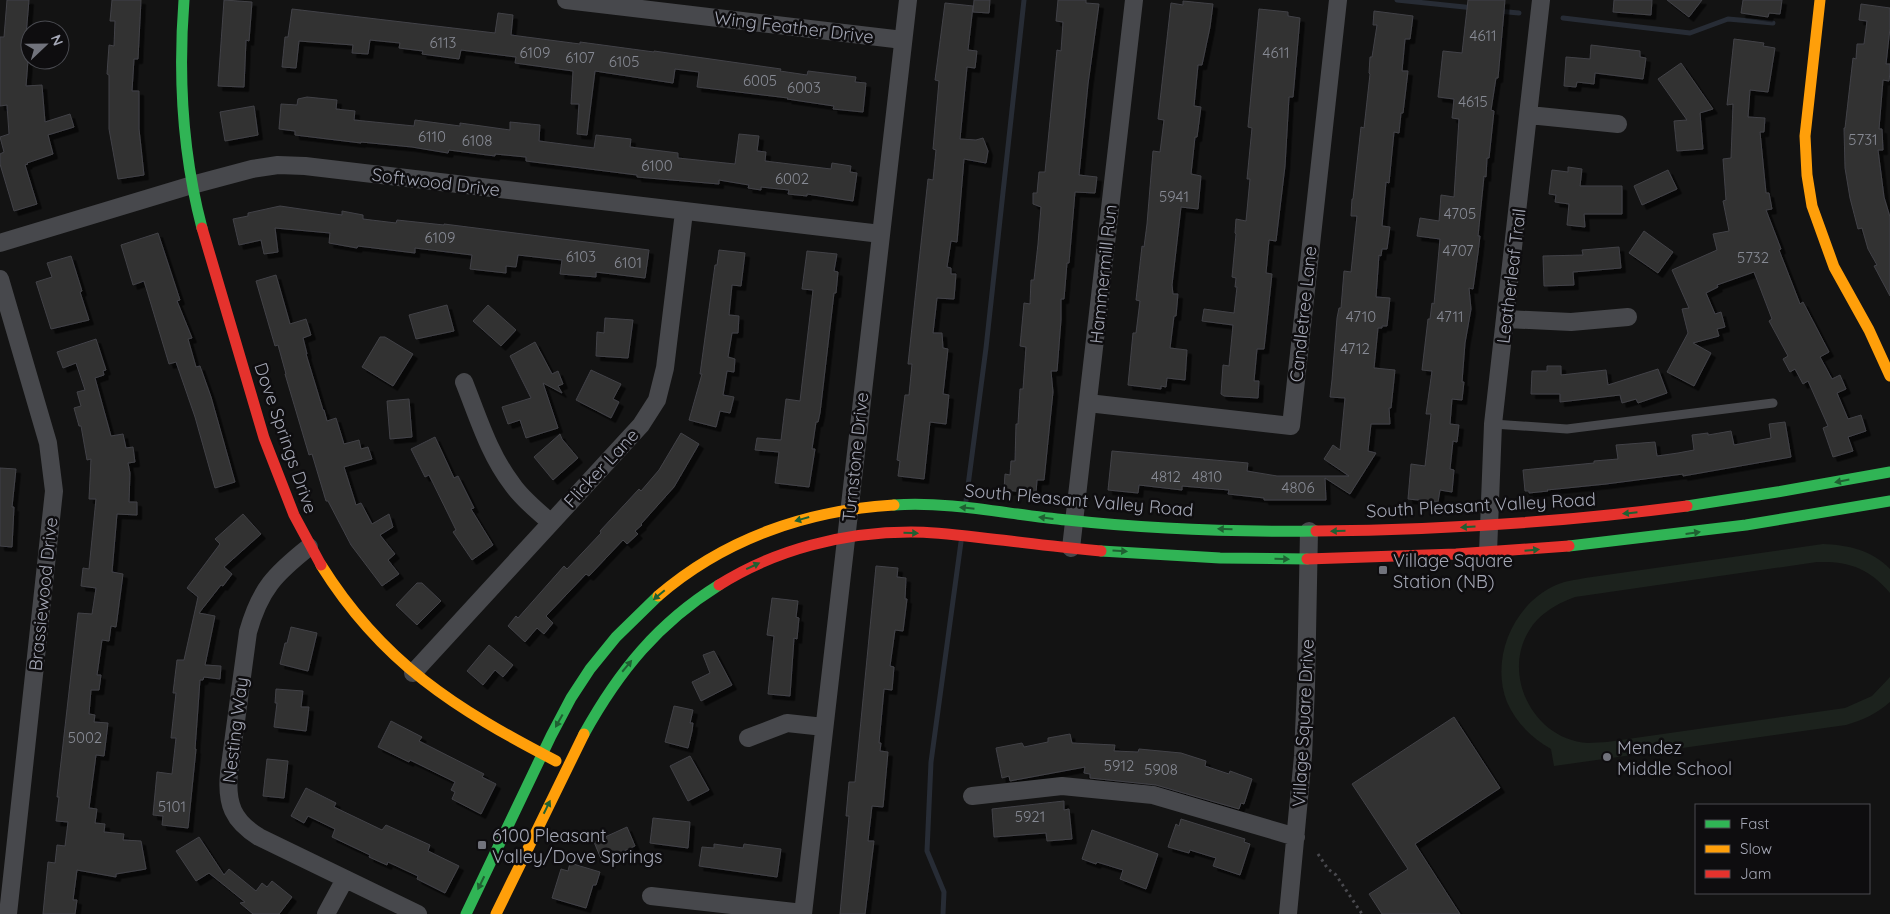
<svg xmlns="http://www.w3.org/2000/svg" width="1890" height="914" font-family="Quicksand,sans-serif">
  <defs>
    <filter id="shadow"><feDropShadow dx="4.5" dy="4.5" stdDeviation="0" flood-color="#0009"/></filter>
  </defs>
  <rect width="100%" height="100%" fill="#131313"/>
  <!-- green -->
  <path fill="#1c221d" d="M1823,544C1848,545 1872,550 1890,569V593C1869,568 1849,561 1817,562L1575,597C1561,602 1548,609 1537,620C1496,665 1530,740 1588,743C1594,743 1601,742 1607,742L1845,708L1872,696L1890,677V702C1876,714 1863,720 1846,725L1554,766L1551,749C1532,738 1516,723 1507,702C1490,659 1513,604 1556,585C1565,581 1575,580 1585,578Z"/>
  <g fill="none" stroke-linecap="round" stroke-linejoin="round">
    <!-- stream -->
    <path stroke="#272c35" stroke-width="5" d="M1397,0L1474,8
      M1497,11L1519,13
      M1563,18L1690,33L1728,19L1773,23
      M966,501L986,348L1024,0
      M943,914L944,892L927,851L931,762L961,542"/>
  </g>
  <!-- building -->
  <path fill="#313132" stroke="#424247" filter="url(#shadow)" d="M7,0H29L25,47H29L26,86L42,85L45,122L70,114L74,127L48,135L53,154L27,163L28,164L25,165L37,204L14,211L0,164V154L4,152L0,137L9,134L7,105L0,106V37H4Z
    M112,0H141L138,59H134L132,91H139V129L144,175L118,179L109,129V75L107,74L109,45L114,46L115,21H110Z
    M224,0L252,2L249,41L246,40L244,87L218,86Z
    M974,0H990L989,13L973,12Z
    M1058,0H1086V3L1099,4L1088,84L1079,175L1097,177L1095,193L1075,192L1069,263H1067L1064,299H1061V320L1057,371H1051L1053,392L1044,480H1037L1036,493L1004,490L1005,474L1010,475L1011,461H1015L1016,424H1018L1020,389H1023L1026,347L1020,346L1024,303L1030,304L1031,280H1034L1038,244L1041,207L1033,204V193H1037L1039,172H1045L1057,50L1061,51L1063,22L1056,21Z
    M1468,0H1505L1498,78H1496L1491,110L1494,111L1489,158H1487L1486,177L1484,176L1478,236H1480L1478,253L1473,289L1469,288L1471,309L1465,343L1462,382H1464L1462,400L1452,399L1450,424L1459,425L1457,442L1453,441L1450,469L1454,470L1452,492L1440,490L1438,502L1408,499L1411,464L1425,466L1431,414H1426L1432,371L1422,370L1428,319H1430L1432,303L1434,304L1440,239L1417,236L1420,218L1439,221L1441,195L1454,197L1459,119L1452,118L1454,99L1438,97L1443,51L1462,53Z
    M1614,0H1652L1651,15L1613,12Z
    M1667,0H1702L1689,17Z
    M1743,0H1782L1780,14L1769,13L1768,17L1741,13Z
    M1183,1L1213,4L1210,27L1202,65H1198L1194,106L1201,107L1197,137H1195L1191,174L1201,176L1198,209L1181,207L1172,285L1173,294H1178L1176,316H1174L1170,348L1187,350L1185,380L1167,378L1166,387L1161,386V389L1128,385L1133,333H1136L1140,301L1136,300L1142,246L1144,247L1147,224L1153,151L1160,152L1164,120L1158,119L1171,3L1183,5Z
    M945,3L973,6L968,50L977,51L975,68L967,67L960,139L976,140L983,138L988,151L986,163L964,159L957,242L951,241L947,267L951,268V274H956L954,299L937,298L933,333H942L943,348L948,349L943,394L949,395L946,424L930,422L924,479L898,476L900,461L897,460L905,395H909L912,364H908L928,179L933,180L936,150L933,149L939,81L935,80Z
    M1861,4L1890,8V28L1886,64H1890V72L1889,81L1883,80L1879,129H1882L1883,150H1878L1884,197L1890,217V296L1874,266L1877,265L1868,249L1862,228L1858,229L1850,198L1845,168L1844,128H1845L1853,58L1856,59L1857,44H1864L1867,21L1859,20Z
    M292,9L495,33L498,13L513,15L511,35L580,44V42L654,52V51L781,69L780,71L807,75L808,71L856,77L855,82L866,83L863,112L833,109L834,106L787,99L788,98L697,87L699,72L675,69L673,83L595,71L587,135L577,134L579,104H571L573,71L515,63L516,57L461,50L459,59L422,54L423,51L399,48L400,43L370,40L368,54L352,53L353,45L299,41L296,68L282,67L285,37H288Z
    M1259,9L1288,12V16L1300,18L1293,97H1289L1285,166L1276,241L1269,240L1266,273L1272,274L1264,349H1257L1254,381H1259L1258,398L1224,396L1221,394L1223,365L1229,366L1233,325L1202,321L1204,309L1234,313L1237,287H1235L1236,278L1232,277L1236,234L1235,233L1236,219L1246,221L1250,179H1247L1252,128L1248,127Z
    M1374,11L1413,16L1410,39H1405L1402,71H1408L1403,113H1401L1399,133L1394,132L1389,183L1386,182L1382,226L1390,227L1387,249H1382L1381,256L1379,255L1376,297L1390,298L1387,326H1382V328H1378L1374,368L1395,370L1391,408H1389L1390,424H1371L1368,451L1376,453L1350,494L1325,478L1326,500H1264V498L1228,494L1229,490L1182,486V490L1139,485L1138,493L1108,490L1112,451L1248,463L1247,471L1277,476H1349L1324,459L1333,445L1340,450L1345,398L1330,397L1332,380L1337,318L1339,308H1341L1344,271L1351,272L1357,216H1351L1352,199H1353L1361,127L1364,128L1370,74L1369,73L1370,57H1372L1377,25H1373Z
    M1734,39L1764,43L1763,46L1775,48L1768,92L1750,90L1748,117L1765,118L1764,132H1760L1766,193H1769L1772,209L1766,210L1781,249L1779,250L1800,304L1803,302L1829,352L1820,357L1832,379L1840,375L1846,389L1837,393L1848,419L1861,415L1866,431L1848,437L1853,451L1833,457L1823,428L1828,426L1808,381L1803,384L1795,369L1790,372L1783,359L1788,356L1769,321L1772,319L1754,272L1717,285L1718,287L1706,293L1715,314L1721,312L1725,327L1717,329L1719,336L1693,343L1711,353L1694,386L1667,372L1688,333L1682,309L1689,308L1672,270L1717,250L1713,234L1729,231L1723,201L1726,200L1723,159L1731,158L1733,104L1727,105Z
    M1591,45L1640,51V57L1646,58L1643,79L1595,73L1594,84L1577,82L1576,87L1564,86L1566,57L1590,59Z
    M1681,63L1713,109L1700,113L1703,149L1677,151L1674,121L1687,120L1658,79Z
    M307,97L337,100L336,109L355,111L354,120L414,126L415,120L460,126V123L510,130V122L540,125L539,141L594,148L596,135L631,139L630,147L678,153V158L735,164L739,134L759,136L757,151L766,152L765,161L831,169L832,163L851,166L850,172L857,173L853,201L807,194V196L788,194L789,190L761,187V190L748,188L749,185L719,180V184L637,177V175L526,161V157L495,154V156L449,150L448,153L412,147L361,142V143L295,135V131L279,129L281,104L297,105L298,99Z
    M254,106L258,135L225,141L220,112Z
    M1568,167L1582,169L1580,186H1622V214H1584L1585,227L1567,225L1569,204L1555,202L1556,195L1549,194L1552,170L1568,172Z
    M1668,170L1677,189L1642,205L1634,186Z
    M280,206L342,215V211L363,215V219L396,223L397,220L444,225V224L649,250L645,278L596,272V277L560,274L562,260L518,255L516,267L506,266V273L470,269L472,255L415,248V253L358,246L357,248L329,243L330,233L275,228L278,252L264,254L261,240L239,245L233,219L248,216V213Z
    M1644,231L1673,252L1658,273L1629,253Z
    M158,233L180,300L177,301L192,338L188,339L196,367L200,366L211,397L235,482L215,488L195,417L176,362L169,364L144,281L133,285L121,245Z
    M1619,247L1621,268L1573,272L1574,285L1544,286L1543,256L1583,255L1582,250Z
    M719,250L745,253L741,286L732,285L729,315L739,316L738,333H732L728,357L735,359L734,372L727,371L723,395L734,397L730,413L720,411L716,427L689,420L702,374H700L715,265H717Z
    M807,251L837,254L834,271L838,272L836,293H834L820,413L818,422H816L812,449H815L809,487L775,483L779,452L755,450L757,438L781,440L786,399L800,401L813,290L802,289Z
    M71,256L82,291L80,292L89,320L51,329L36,282L52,277L47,263Z
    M276,275L290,324L306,319L311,335L303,338L307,354H306L323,410H324L327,421L336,418L344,444L359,440L361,449L368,447L372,459L344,467L356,505L361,503L372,524L389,514L393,527L380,535L395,554L388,560L399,574L382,586L351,545L328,501H326L312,454L309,455L285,374H286L278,345L275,346L256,281Z
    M447,305L454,331L416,339L409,315Z
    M488,305L516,330L501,346L473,321Z
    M605,318L633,320L628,358L596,356L597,332L604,333Z
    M380,337H385L413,354L393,386L362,367Z
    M96,339L106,370L103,371L104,375L95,378L111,436L123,434L126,448L133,447L135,462L128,463L130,473L129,502H137V515L117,514L112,572L123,574L116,627L111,626L109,641L102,640L97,675H101L99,690H91L89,714L95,715L94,722L108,723L104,756L96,755L89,808L97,809L95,823L105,824L104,832L124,834L123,840L141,841L146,869L116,874V877L77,870L73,900H77L75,914H43L48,862L55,863L57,845L65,846L68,822L56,821L59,797H57L78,613L92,614L96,588L81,586L83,568L89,569L96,499H89L91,459L87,460L81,426H79L74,408L81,406L77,392L85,390L76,363L63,368L57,352Z
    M535,342L552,374L558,371L563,384L558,386L562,393L543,383L558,428L526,438L520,420L508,424L502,407L531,398L510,356Z
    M1547,366H1561V375L1606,370L1608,385L1658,369L1667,393L1638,403L1636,399L1622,403L1620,395L1560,402V394H1531L1532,371H1547Z
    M591,370L621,384L613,399L619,402L611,418L576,400Z
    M409,399L412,437L390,439L387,401Z
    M1785,422L1791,457L1683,476V474L1606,484L1547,490L1548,491L1529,493V491H1525L1523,470L1594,463V461L1618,459L1616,445L1655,442L1657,456L1678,453L1694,450L1692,435L1708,433V435L1731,431L1734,445L1771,438L1769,424Z
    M681,433L699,444L674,487L641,524L642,525L635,531L638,534L627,544L623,540L589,576L586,574L546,616L553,623L544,634L537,628L525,642L508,626L516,616L518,618L564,566L567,569L601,533L600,531L639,489L641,491L659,470Z
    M560,434L562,439L578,458L553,480L534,457Z
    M435,437L454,478L458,476L474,508L471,509L493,545L472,560L453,532L456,530L429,475L425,477L411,449Z
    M0,468L16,469L12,507H14L12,547L0,546Z
    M243,514L261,534L224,567L232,574L223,586L221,585L199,613L215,616L205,665L221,666L220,679L204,677L203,680H200L195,749H196L188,828L162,825L163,816L153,815L157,772L172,774L176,738H171L176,693H173L177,660H184L198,597L187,588L220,544L215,539Z
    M876,566L898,568L897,577L906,578L905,599H907L903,631L895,630L890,666L894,667L892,690L884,689L879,743H881L880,751L888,752L883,807L872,806L868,841H874L865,914H840L849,816H846L849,782H855Z
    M417,583H422L441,601L417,625L396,605Z
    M772,598L798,601L796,617L799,618L797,639L794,638L790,696L768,694L774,636L767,635Z
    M291,627L317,633L308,671L280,664L285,643H287Z
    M489,645L513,665L503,677L495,670L483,685L467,671Z
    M714,651L732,685L701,701L692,682L710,673L703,655Z
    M276,689L303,691L301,707H309L306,731L274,727L277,703H275Z
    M674,706L693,710L690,723H693L692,731L688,748L665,742Z
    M1454,717L1500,788L1415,844L1460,914H1382L1369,894L1408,869L1352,784Z
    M391,721L422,737L419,741L484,774L482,777L496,784L481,814L452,799L455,792L451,790L455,782L410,760L409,762L378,747Z
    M1070,734L1072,743L1115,745L1114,751L1138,752L1139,749L1181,753L1206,761L1205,766L1229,774L1230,771L1252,779L1244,804L1241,803L1239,809L1156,785L1090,778V774L1084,773L1085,767L1015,780L1010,781L1009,776L1002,778L996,748L1022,743L1024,747L1048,742V738Z
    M690,756L709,790L688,801L670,766Z
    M267,759L288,761L284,798L263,796Z
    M306,788L336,803L334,807L382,830L386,825L430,845L428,851L459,866L445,893L417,879L418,876L388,862L387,865L369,857L370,855L332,837L335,829L308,816L304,823L291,816Z
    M1064,801V810L1069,809L1072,839L1047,841L1046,833L994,837L992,809Z
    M653,818L690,822L688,848L650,843Z
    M1181,819L1245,839L1244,842L1250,844L1240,875L1213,866L1216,858L1190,850L1189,853L1168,847L1176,824L1179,826Z
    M627,827L635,846L602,861L594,842Z
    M1092,830L1158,854L1146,889L1120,879L1123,870L1097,862L1096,864L1082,859Z
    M199,837L224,875L229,869L256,891L262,883L267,887L272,881L292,897L279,914H253L240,903L245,902L209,873L196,881L176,851Z
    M714,844L743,848L744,844L781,849L777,877L699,866L702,847L714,848Z
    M570,863L600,872L596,885H593L586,908L552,898L561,869L568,871Z"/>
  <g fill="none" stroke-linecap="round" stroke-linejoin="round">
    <!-- path -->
    <path stroke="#49494e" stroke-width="3" stroke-dasharray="2.5 4" stroke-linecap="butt" d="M1318,854L1328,869L1336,875L1362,914"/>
    <!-- lane -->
    <path stroke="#47484c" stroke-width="9" d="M1493,424L1567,429L1773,403"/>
    <!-- street -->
    <path stroke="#47484c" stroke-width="18" d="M566,0L903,40
      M1529,115L1618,124
      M0,243L192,185L252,169L278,165L305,166L881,234
      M0,279L48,443L54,491L8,914
      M1506,319L1571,322L1628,317
      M464,382C478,417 489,454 512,484C522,499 538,511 551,523
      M1088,403L1291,426L1338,0
      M309,547C275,574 260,589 248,632L229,773C226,804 233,821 259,837L418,914
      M1071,548L1134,0
      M1488,553L1493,424L1541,0
      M413,673L641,425L657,400L665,368L684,212
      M748,738L787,723L824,727
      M972,796L1062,786L1153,795L1296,837
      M651,896L803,913
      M326,914L345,879
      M803,914L908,0
      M1288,914L1303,756L1306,686L1309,531"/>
    <!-- fast -->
    <path stroke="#30b455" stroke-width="11" d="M184,0C178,78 182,152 202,228
      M894,505C952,501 1010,515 1067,520C1149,529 1234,532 1316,531
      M1687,506L1777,492L1890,472
      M1569,546L1746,525L1890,501
      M1101,551L1220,558L1307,559
      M584,734C619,671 658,623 719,585
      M466,914L551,736L571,698L590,669L616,637L658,596"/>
    <!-- slow -->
    <path stroke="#ff9f0a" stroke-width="11" d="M1820,0L1805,136L1807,175L1812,206L1834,267L1869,330L1890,376
      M321,565C382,663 456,709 556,761
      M658,596C724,539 807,510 894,505
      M496,914L584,734"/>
    <!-- jam -->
    <path stroke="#e5322d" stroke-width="11" d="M202,228L264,438L294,515L321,565
      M1316,531C1440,530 1564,522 1687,506
      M1307,559L1456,554L1569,546
      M719,585C776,549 845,532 911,532C944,532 977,538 1010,541C1040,545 1070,548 1101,551"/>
  </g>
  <!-- one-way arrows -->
  <defs><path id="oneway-solid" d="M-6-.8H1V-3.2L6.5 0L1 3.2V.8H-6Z" transform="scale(1.25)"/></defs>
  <g fill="#1f6032">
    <use href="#oneway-solid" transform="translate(1842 481) rotate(169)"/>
    <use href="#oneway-solid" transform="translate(967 508) rotate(-174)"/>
    <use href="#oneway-solid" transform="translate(1630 513) rotate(174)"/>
    <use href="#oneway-solid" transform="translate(1046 518) rotate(-173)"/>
    <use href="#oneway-solid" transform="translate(802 519) rotate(164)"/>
    <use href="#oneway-solid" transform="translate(1468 527) rotate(177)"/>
    <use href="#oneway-solid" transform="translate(1225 529) rotate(-178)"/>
    <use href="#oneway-solid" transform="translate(1338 531) rotate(179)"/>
    <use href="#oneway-solid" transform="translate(911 533) rotate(1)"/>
    <use href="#oneway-solid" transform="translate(1693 533) rotate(-8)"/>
    <use href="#oneway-solid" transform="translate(1532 550) rotate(-5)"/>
    <use href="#oneway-solid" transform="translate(1120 551) rotate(4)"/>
    <use href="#oneway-solid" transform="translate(1282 559) rotate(2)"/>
    <use href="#oneway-solid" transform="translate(753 566) rotate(-25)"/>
    <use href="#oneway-solid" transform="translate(659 595) rotate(140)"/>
    <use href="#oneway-solid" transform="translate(627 666) rotate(-50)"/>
    <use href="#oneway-solid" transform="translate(559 721) rotate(119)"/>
    <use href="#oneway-solid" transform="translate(547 807) rotate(-64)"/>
    <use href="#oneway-solid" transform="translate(481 883) rotate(116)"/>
  </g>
  <!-- markers -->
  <g fill="#71737c" stroke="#0e0d0f" stroke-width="2">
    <rect x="1378" y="565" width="10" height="10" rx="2.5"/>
    <circle cx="1607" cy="757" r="5"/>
    <rect x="477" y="840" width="10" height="10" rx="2.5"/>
  </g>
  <g text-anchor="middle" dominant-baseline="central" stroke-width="5" stroke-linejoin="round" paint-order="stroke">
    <!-- number labels -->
    <g font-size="15" fill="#878a94">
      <text x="1483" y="35">4611</text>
      <text x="443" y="42">6113</text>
      <text x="535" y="52">6109</text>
      <text x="1276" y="52">4611</text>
      <text x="580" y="57">6107</text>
      <text x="624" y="61">6105</text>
      <text x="760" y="80">6005</text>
      <text x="804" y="87">6003</text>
      <text x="1473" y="101">4615</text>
      <text x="432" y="136">6110</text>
      <text x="1863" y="139">5731</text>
      <text x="477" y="140">6108</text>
      <text x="657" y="165">6100</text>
      <text x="792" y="178">6002</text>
      <text x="1174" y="196">5941</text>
      <text x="1460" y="213">4705</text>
      <text x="440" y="237">6109</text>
      <text x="1458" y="250">4707</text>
      <text x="581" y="256">6103</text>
      <text x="1753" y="257">5732</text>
      <text x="628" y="262">6101</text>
      <text x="1361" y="316">4710</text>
      <text x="1450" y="316">4711</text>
      <text x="1355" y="348">4712</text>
      <text x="1166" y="476">4812</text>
      <text x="1207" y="476">4810</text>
      <text x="1298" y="487">4806</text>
      <text x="85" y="737">5002</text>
      <text x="1119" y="765">5912</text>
      <text x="1161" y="769">5908</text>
      <text x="172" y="806">5101</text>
      <text x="1030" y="816">5921</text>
    </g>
    <!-- street labels -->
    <g font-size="18" fill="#a4a7b5" stroke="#0e0d0f">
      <text transform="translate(794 27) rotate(7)">Wing Feather Drive</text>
      <text transform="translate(436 182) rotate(7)">Softwood Drive</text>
      <text transform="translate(1103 274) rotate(-84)">Hammermill Run</text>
      <text transform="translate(1511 276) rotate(-83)">Leatherleaf Trail</text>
      <text transform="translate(1303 314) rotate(-84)">Candletree Lane</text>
      <text transform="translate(286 438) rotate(71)">Dove Springs Drive</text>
      <text transform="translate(855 457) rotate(-84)">Turnstone Drive</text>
      <text transform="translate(601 468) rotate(-47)">Flicker Lane</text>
      <text transform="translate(1079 500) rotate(5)">South Pleasant Valley Road</text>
      <text transform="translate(1481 505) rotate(-3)">South Pleasant Valley Road</text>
      <text transform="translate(43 594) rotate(-84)">Brassiewood Drive</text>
      <text transform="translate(1303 723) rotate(-87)">Village Square Drive</text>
      <text transform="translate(235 730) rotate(-83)">Nesting Way</text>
    </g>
    <!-- poi labels -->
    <g font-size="18" fill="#a4a7b5" stroke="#0e0d0f" text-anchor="start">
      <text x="1393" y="560">Village Square<tspan x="1393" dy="21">Station (NB)</tspan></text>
      <text x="1617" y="747">Mendez<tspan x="1617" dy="21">Middle School</tspan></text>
      <text x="492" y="835">6100 Pleasant<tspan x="492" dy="21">Valley/Dove Springs</tspan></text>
    </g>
  </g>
  <!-- legend -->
  <rect x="1695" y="804" width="175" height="90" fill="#0e0d0f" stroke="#4a4b51"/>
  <rect x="1705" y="820" width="25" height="8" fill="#30b455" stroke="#4a4b51"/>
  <text x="1740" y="829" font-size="15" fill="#a4a7b5">Fast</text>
  <rect x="1705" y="845" width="25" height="8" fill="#ff9f0a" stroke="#4a4b51"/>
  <text x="1740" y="854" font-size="15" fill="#a4a7b5">Slow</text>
  <rect x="1705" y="870" width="25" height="8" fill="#e5322d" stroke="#4a4b51"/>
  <text x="1740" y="879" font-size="15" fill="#a4a7b5">Jam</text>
  <!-- north arrow -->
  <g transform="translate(45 45) rotate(68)"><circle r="24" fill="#0e0d0f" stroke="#4a4b51"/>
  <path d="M0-4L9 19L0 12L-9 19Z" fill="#71737c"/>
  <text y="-8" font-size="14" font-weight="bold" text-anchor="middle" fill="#a4a7b5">N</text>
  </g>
</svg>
